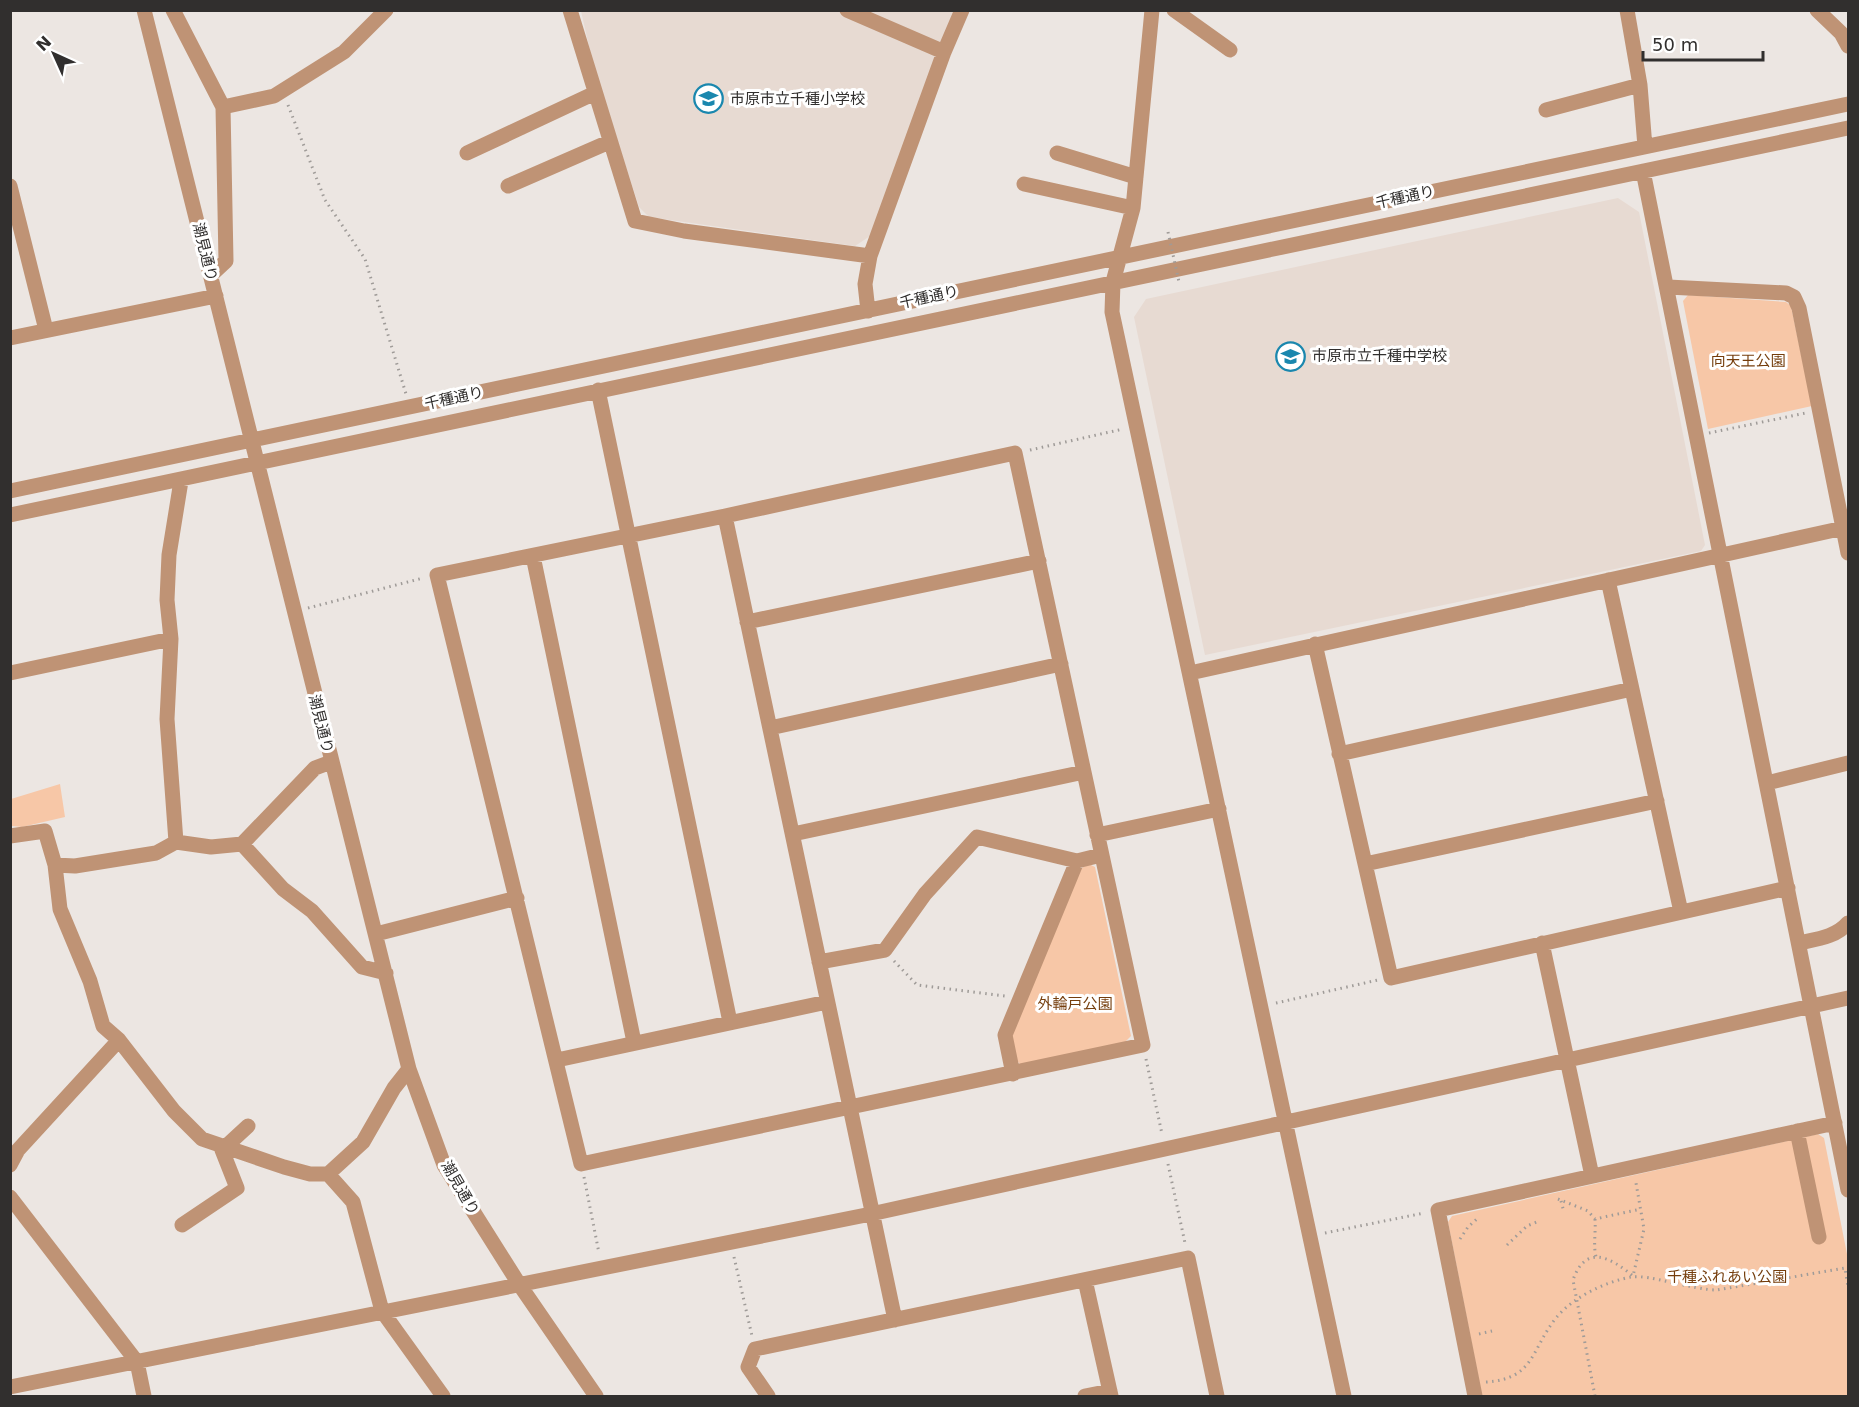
<svg xmlns="http://www.w3.org/2000/svg" width="1859" height="1407" font-family="'DejaVu Sans','Noto Sans JP',sans-serif">
  <rect width="100%" height="100%" fill="#ece6e2"/>
  <!-- built -->
  <path fill="#e7dad2" d="M581,11H955L870,236L855,246L649,217L639,207L594,68Z
    M1618,198L1639,212L1705,545L1701,551L1205,655L1134,317L1146,299Z"/>
  <!-- green -->
  <path fill="#f7c7a7" d="M1688,295L1786,302L1791,306L1812,406L1708,429L1683,301Z
    M60,784L65,817L22,827L12,826L11,799Z
    M1089,864L1095,867L1131,1036L1125,1042L1021,1065L1015,1059L1010,1035L1078,870Z
    M1818,1134L1824,1138L1848,1259V1396H1482L1448,1222L1452,1216Z"/>
  <g fill="none" stroke-linecap="round" stroke-linejoin="round">
    <!-- path -->
    <path stroke="#9f9b98" stroke-width="3" stroke-dasharray="1.5 4.5" stroke-linecap="butt" d="M288,105L325,200L365,259L406,394
      M1709,433L1806,413
      M1030,450L1123,429
      M308,608L423,578
      M894,961L917,985L1005,996
      M1276,1003L1378,980
      M1146,1059L1162,1134
      M1168,1164L1185,1243
      M584,1177L599,1253
      M1558,1199L1588,1211L1595,1219L1641,1209
      M1561,1201L1564,1212
      M1595,1219C1596,1233 1593,1244 1596,1257
      M1325,1233L1424,1213
      M1460,1239L1468,1227L1479,1217
      M1507,1245L1527,1226L1539,1221
      M734,1257L752,1336
      M1479,1334L1492,1331
      M1486,1382C1535,1379 1531,1349 1556,1318C1573,1297 1605,1282 1631,1277C1648,1274 1693,1290 1717,1290L1845,1268L1848,1287
      M1595,1396L1573,1280C1586,1243 1611,1258 1633,1276L1644,1229L1636,1183"/>
    <!-- minor -->
    <path stroke="#bf9375" stroke-width="15" d="M144,10L409,1069L444,1165L519,1284L596,1396
      M173,10L223,107L226,261L211,275
      M570,10L635,221L684,231L870,256
      M847,10L944,52
      M1152,10L1133,208L1113,282L1112,312L1344,1396
      M1174,10L1230,50
      M1627,10L1640,85L1645,147
      M1817,10L1841,33L1848,46
      M223,107L274,96L344,52L386,10
      M1546,110L1640,85
      M467,153L595,93
      M1057,153L1136,177
      M1643,171L1848,1190
      M1024,184L1133,208
      M10,186L46,330
      M508,186L609,142
      M1668,287L1786,293L1794,297L1799,308L1848,553
      M868,311L865,284L870,256L944,52L962,10
      M10,338L216,296
      M598,390L730,1022
      M1015,453L1143,1045L581,1164L437,575L725,516Z
      M10,491L1848,104
      M10,515L1848,128
      M725,516L895,1320
      M533,556L634,1042
      M1608,580L1681,912
      M747,622L1039,561
      M1315,644L1391,978L1788,888
      M10,673L171,639
      M1190,673L1848,527
      M770,728L1061,664
      M1339,754L1632,689
      M1767,783L1848,763
      M793,834L1084,772
      M1097,835L1219,809
      M10,836L45,831L55,865L60,909L90,981L103,1026L119,1040L174,1111L202,1139L284,1167L310,1174H328L363,1142L394,1088L409,1069
      M176,842L167,719L171,639L167,600L169,555L181,481
      M242,844L283,889L312,911L362,967L386,973
      M1365,864L1657,801
      M55,865L75,866L156,853L176,842L211,847L242,844L315,768L331,762
      M376,934L517,898
      M1542,943L1592,1176
      M1799,943C1817,939 1836,937 1848,923
      M819,962L885,950L925,894L977,837L1077,861L1101,855
      M557,1060L827,1002
      M1013,1074L1005,1035L1077,861
      M1797,1131L1819,1237
      M10,1165L18,1150L119,1040
      M328,1174L353,1202L382,1311L443,1396
      M10,1197L137,1362L144,1396
      M182,1225L237,1188L222,1150L248,1126
      M1085,1280L1111,1396
      M10,1387L871,1214L1848,998
      M768,1396L748,1367L755,1349L1188,1258L1217,1396
      M1085,1396L1110,1391
      M1475,1396L1438,1210L1835,1123"/>
    <!-- path-bridge -->
    <path stroke="#9f9b98" stroke-width="3" stroke-dasharray="1.5 4.5" stroke-linecap="butt" d="M1168,232L1179,282"/>
  </g>
  <!-- icons -->
  <defs>
    <symbol id="school-ring" viewBox="-11 -11 22 22"><circle r="9.5" fill="#fff" stroke="#1a87ae" stroke-width="1.5"/><path d="M0-5L7-2L0 1L-7-2ZM-4 1L0 2.5L4 1V4Q0 6-4 4Z" fill="#1a87ae"/></symbol>
  </defs>
  <g fill-rule="evenodd">
    <use href="#school-ring" x="692" y="82" width="33" height="33"/>
    <use href="#school-ring" x="1274" y="340" width="33" height="33"/>
  </g>
  <g text-anchor="middle" dominant-baseline="central" stroke-width="6" stroke-linejoin="round" paint-order="stroke">
    <!-- poi labels -->
    <g font-size="15" fill="#312f2e" stroke="#fff" text-anchor="start">
      <text x="730" y="99">市原市立千種小学校</text>
      <text x="1312" y="356">市原市立千種中学校</text>
    </g>
    <!-- street labels -->
    <g font-size="15" fill="#312f2e" stroke="#fff">
      <text transform="translate(1405 197) rotate(-12)">千種通り</text>
      <text transform="translate(205 252) rotate(76)">潮見通り</text>
      <text transform="translate(929 297) rotate(-12)">千種通り</text>
      <text transform="translate(454 398) rotate(-12)">千種通り</text>
      <text transform="translate(321 724) rotate(76)">潮見通り</text>
      <text transform="translate(460 1188) rotate(60)">潮見通り</text>
    </g>
    <!-- park labels -->
    <g font-size="15" fill="#753e0d" stroke="#fff">
      <text x="1748" y="361">向天王公園</text>
      <text x="1075" y="1004">外輪戸公園</text>
      <text x="1727" y="1277">千種ふれあい公園</text>
    </g>
  </g>
  <!-- border -->
  <rect width="1859" height="1407" fill="none" stroke="#312f2e" stroke-width="24"/>
  <!-- north arrow -->
  <g transform="translate(54 54) rotate(315)" stroke="#ffffff" stroke-width="4.5" paint-order="stroke">
  <path d="M0-4.5L10 22L0 15L-10 22Z" fill="#312f2e"/>
  <text y="-9" font-size="16" font-weight="bold" text-anchor="middle" fill="#312f2e">N</text>
  </g>
  <!-- scale -->
  <path d="M1643 51v9h120v-9" fill="none" stroke="#312f2e" stroke-width="3"/>
  <text x="1652" y="51" font-size="18" fill="#312f2e" stroke="#ffffff" stroke-width="4.5" paint-order="stroke">50 m</text>
</svg>
